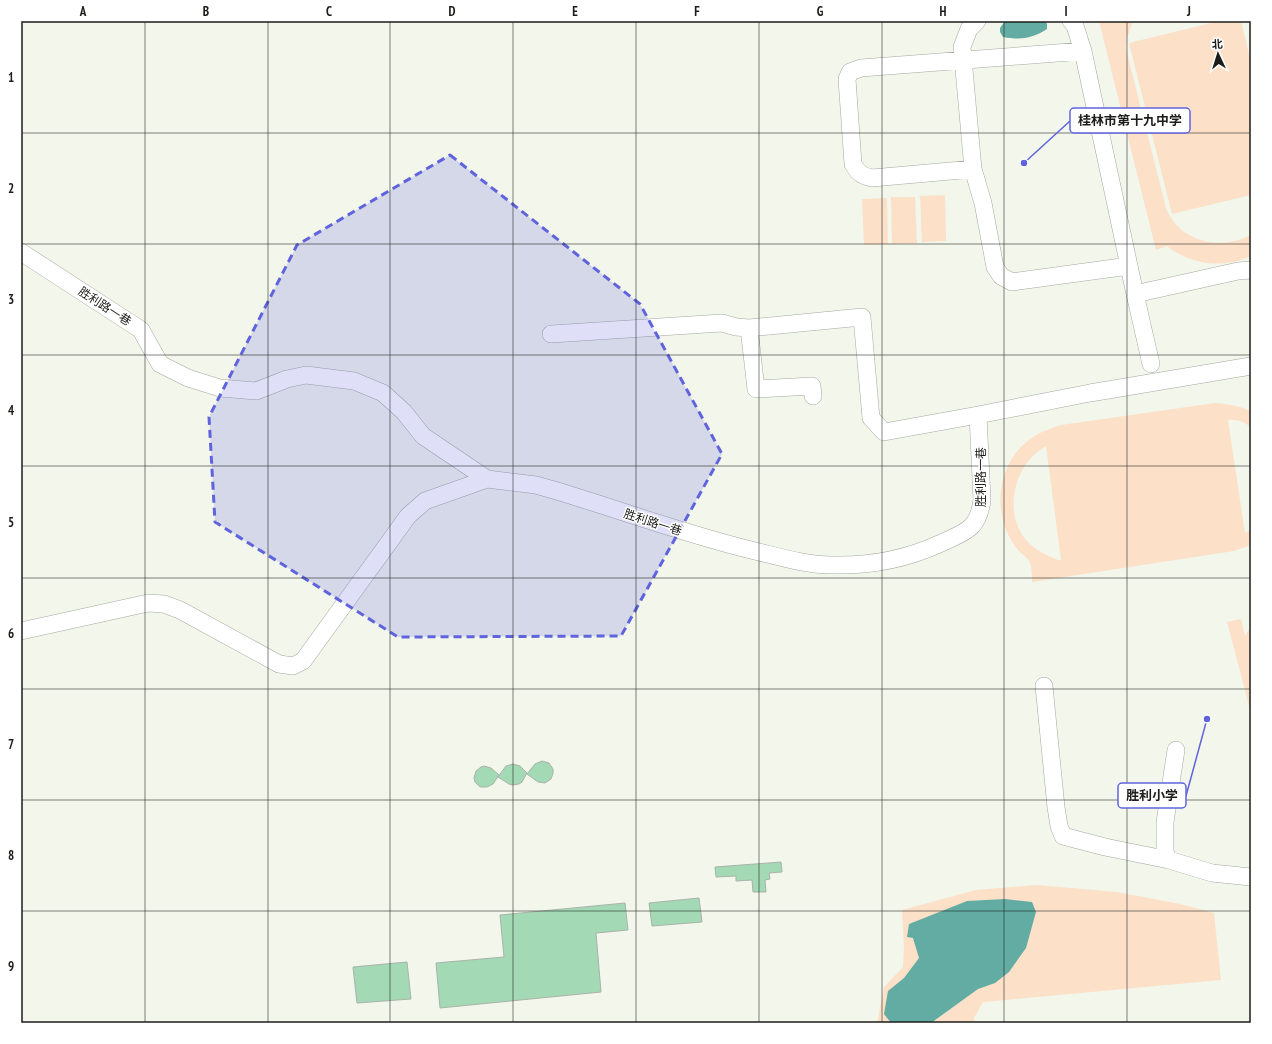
<svg xmlns="http://www.w3.org/2000/svg" width="1272" height="1044" font-family="'PT Sans Narrow','Noto Sans SC',sans-serif">
  <rect width="100%" height="100%" fill="#f2f6eb"/>
  <!-- green -->
  <path fill="#fce0c8" fill-rule="evenodd" d="M1099,21H1133L1127,38L1126,49L1166,208C1179,242 1220,251 1251,235V256C1224,269 1191,265 1167,246L1156,250Z
    M1219,21H1241L1251,62V195L1172,214L1129,43Z
    M945,195L946,241L922,242L920,196Z
    M891,197H915L917,243L892,244Z
    M887,198L888,244L864,245L862,199Z
    M1215,403C1228,404 1239,406 1251,411V427C1244,422 1237,419 1228,420L1245,533L1251,530V545L1234,551L1032,582C1032,577 1032,565 1029,561C1028,558 1023,555 1020,552C1015,547 1010,539 1007,532C992,497 1003,453 1038,434C1045,430 1053,428 1061,425ZM1046,446L1061,560H1058C1046,555 1035,550 1026,540C1005,515 1012,474 1036,453C1039,450 1043,448 1046,446Z
    M1241,619L1245,636L1251,626V713L1227,622Z
    M1037,885L1117,892L1180,904L1214,913L1221,980L983,1002L974,1018V1023H877L884,987L903,967L904,946L902,910L976,890Z"/>
  <!-- water -->
  <path fill="#63aca3" d="M1005,21H1045L1047,24V29C1031,39 1021,40 1003,37L1000,32V28Z
    M1005,899L1032,902L1036,912L1026,948L1009,972L995,983L978,989L931,1023H891L884,1014L888,991L904,978L919,958L913,938L907,937L909,924L967,901Z"/>
  <!-- building -->
  <path fill="#a3d9b4" stroke="#a9b3ab" d="M542,761L549,763L553,769V773L551,779L545,783L538,782L527,774L535,764Z
    M513,764L520,766L527,773L522,782L519,784L512,785L509,784L498,777L506,766Z
    M484,766L491,768L499,775L493,784L487,787H480L475,782L474,778L476,771L481,767Z
    M781,862L782,872L769,873L770,879L765,880L766,892H753L752,880L736,881V876L716,877L715,867Z
    M699,898L702,922L652,926L649,903Z
    M625,903L628,930L596,933L601,992L440,1008L436,963L504,957L500,915Z
    M407,962L411,999L357,1003L353,967Z"/>
  <g fill="none" stroke-linecap="round" stroke-linejoin="round">
    <defs>
      <path id="minor" d="M977,21L969,29L962,47L973,169L983,203L995,267L1001,276L1012,282L1129,266
        M1071,21L1075,26L1083,51L1135,294L1238,271L1251,270
        M973,169L872,178C862,176 858,173 853,164L847,79L850,72L861,68L1083,51
        M21,252L135,326L141,330L160,364L188,378L220,388L256,391L287,379L306,375L354,381L383,393L404,412L423,436L487,479L536,485L557,491C623,511 688,535 755,551C780,557 806,565 832,565C869,566 906,559 939,544C964,532 978,531 982,500L978,415L1090,393L1251,366
        M1135,294L1151,364
        M749,328L756,389L812,386L813,396
        M551,334L722,323L736,327L749,328L862,317L871,418L884,432L978,415
        M21,631L148,603L164,604L180,610L279,664L293,666L303,661L408,516L425,501L487,479
        M1044,686L1056,807L1059,826L1063,836L1105,847L1169,860
        M1176,750L1165,822V853L1169,860L1212,873L1251,877"/>
    </defs>
    <!-- minor casing -->
    <use href="#minor" stroke="#a5a99f" stroke-width="18"/>
    <!-- minor -->
    <use href="#minor" stroke="#fff" stroke-width="17"/>
  </g>
  <!-- marked area -->
  <path fill="#6064dc" fill-opacity="0.2" stroke="#6064dc" stroke-width="3" stroke-dasharray="8 5" stroke-linejoin="round" d="M450,155L640,304L722,454L621,636L398,637L215,522L209,417L297,245Z"/>
  <!-- grid -->
  <path fill="none" stroke="#1c1d1a" stroke-width="1" stroke-opacity="0.55" d="M145,21V1023M268,21V1023M390,21V1023M513,21V1023M636,21V1023M759,21V1023M882,21V1023M1004,21V1023M1127,21V1023M21,133H1251M21,244H1251M21,355H1251M21,466H1251M21,578H1251M21,689H1251M21,800H1251M21,911H1251"/>
  <g text-anchor="middle" dominant-baseline="central" stroke-width="3" stroke-linejoin="round" paint-order="stroke">
    <!-- street labels -->
    <g font-size="12" fill="#1c1d1a" stroke="#fff">
      <text transform="translate(105 306) rotate(33)">胜利路一巷</text>
      <text transform="translate(980 477) rotate(-90)">胜利路一巷</text>
      <text transform="translate(653 522) rotate(18)">胜利路一巷</text>
    </g>
  </g>
  <!-- callouts -->
  <path fill="none" stroke="#6064dc" stroke-width="1.5" d="M1024 163L1070 121M1207 719L1186 796"/>
  <g fill="#6064dc" stroke="#fff" stroke-width="1.5">
    <circle cx="1024" cy="163" r="4"/>
    <circle cx="1207" cy="719" r="4"/>
  </g>
  <g fill="#fff" stroke="#6064dc" stroke-width="1.5">
    <rect x="1070" y="108" width="120" height="25" rx="4"/>
    <rect x="1118" y="783" width="68" height="25" rx="4"/>
  </g>
  <g font-size="13" text-anchor="middle" font-weight="bold" fill="#1c1d1a">
    <text x="1130" y="125">桂林市第十九中学</text>
    <text x="1152" y="800">胜利小学</text>
  </g>
  <!-- border -->
  <rect width="1272" height="1044" fill="none" stroke="#ffffff" stroke-width="44"/>
  <!-- north arrow -->
  <g transform="translate(1218 54) rotate(356)" stroke="#ffffff" stroke-width="3" paint-order="stroke">
  <path d="M0-3L7 15L0 10L-7 15Z" fill="#1c1d1a"/>
  <text y="-6" font-size="11" font-weight="bold" text-anchor="middle" fill="#1c1d1a">北</text>
  </g>
  <rect x="22" y="22" width="1228" height="1000" fill="none" stroke="#1c1d1a" stroke-width="1.5"/>
  <g font-size="13" text-anchor="middle" font-weight="bold" fill="#1c1d1a">
    <text x="83" y="16">A</text>
    <text x="206" y="16">B</text>
    <text x="329" y="16">C</text>
    <text x="452" y="16">D</text>
    <text x="575" y="16">E</text>
    <text x="697" y="16">F</text>
    <text x="820" y="16">G</text>
    <text x="943" y="16">H</text>
    <text x="1066" y="16">I</text>
    <text x="1189" y="16">J</text>
    <text x="11" y="82">1</text>
    <text x="11" y="193">2</text>
    <text x="11" y="304">3</text>
    <text x="11" y="415">4</text>
    <text x="11" y="527">5</text>
    <text x="11" y="638">6</text>
    <text x="11" y="749">7</text>
    <text x="11" y="860">8</text>
    <text x="11" y="971">9</text>
  </g>
</svg>
